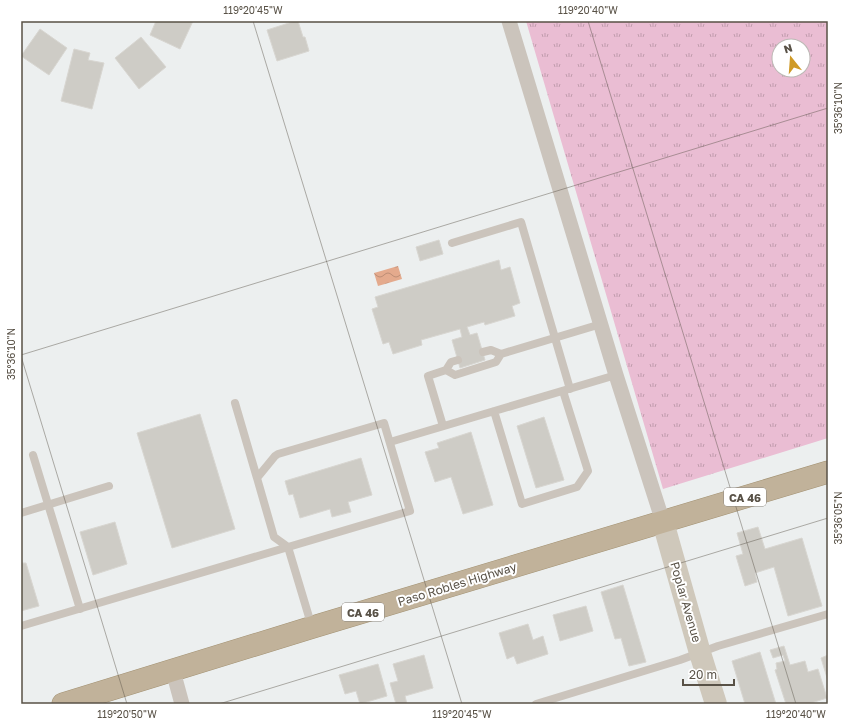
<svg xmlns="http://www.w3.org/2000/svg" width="849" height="725" font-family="'Golos Text',sans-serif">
  <defs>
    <pattern id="grass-tufts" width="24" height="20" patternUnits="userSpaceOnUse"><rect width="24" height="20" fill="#eabdd3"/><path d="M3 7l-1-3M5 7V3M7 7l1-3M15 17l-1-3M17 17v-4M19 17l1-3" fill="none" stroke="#c09cad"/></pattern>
    <pattern id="water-waves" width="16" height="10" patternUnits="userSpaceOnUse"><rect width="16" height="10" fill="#e4aa8d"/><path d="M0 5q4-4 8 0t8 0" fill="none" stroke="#bc8d75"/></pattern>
  </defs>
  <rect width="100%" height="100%" fill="#ecefef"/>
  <!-- grass -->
  <path fill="url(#grass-tufts)" fill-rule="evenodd" d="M526,21H828V438L663,489ZM779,46H803V70H779Z"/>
  <!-- water -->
  <path fill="url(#water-waves)" d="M398,266L402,279L378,286L374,273Z"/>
  <!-- building -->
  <path fill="#ceccc6" stroke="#d8d6d1" d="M156,21H193L180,49L150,35Z
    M295,21H298L303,37H305L309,51L277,61L267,30Z
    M40,29L67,48L49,75L21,56Z
    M141,37L166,67L139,89L115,58Z
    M74,49L90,53L88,60L104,63L92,109L61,101Z
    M439,240L443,254L420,261L416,247Z
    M499,260L501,270L510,267L520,303L512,306L515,316L485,325L484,322L467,327L470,335L477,333L485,360L460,368L452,340L462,337L460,329L421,340L422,345L393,354L389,342L383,344L372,309L378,307L375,297Z
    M200,414L235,529L172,548L137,433Z
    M544,417L564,480L536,488L517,426Z
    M471,432L493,505L463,514L451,477L435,482L425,452L439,448L437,443Z
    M361,458L372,495L348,502L351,512L332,517L330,509L300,518L293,494L289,495L285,481Z
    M115,522L127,564L93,575L80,532Z
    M758,527L765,549L802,538L822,606L788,616L774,567L755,573L757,582L745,586L736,556L743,554L737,533Z
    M21,559L22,563H26L39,606L21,611Z
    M623,585L646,662L629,666L621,638L615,639L601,592Z
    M586,606L593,631L560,641L553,615Z
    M528,624L533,640L543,636L548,654L517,664L514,656L507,659L499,633Z
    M784,646L790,665L805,661L808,672L818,669L827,698L808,704H786L775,670L777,669L776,663L785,661L783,655L773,658L770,650Z
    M760,652L776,704H745L732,661Z
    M424,655L433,688L405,696L407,704H396L390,683L398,681L393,664Z
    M828,655V681L821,658Z
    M378,664L387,696L360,704L356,691L345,694L339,675Z"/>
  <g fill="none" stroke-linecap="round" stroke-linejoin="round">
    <defs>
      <path id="trunk" d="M63,704L313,627L828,472"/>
    </defs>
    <!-- trunk casing -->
    <use href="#trunk" stroke="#a39273" stroke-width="23"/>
    <!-- service -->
    <path stroke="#cbc4bc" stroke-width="8" d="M452,243L521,222L570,389
      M483,352L491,350L501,354L601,324
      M446,370L455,375L496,362L501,354
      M235,403L257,478
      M494,411L522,504L577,487L588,471L563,391
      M443,426L428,376L446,370L451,362L458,360
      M390,442L616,375
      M33,455L80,609
      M21,513L109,486
      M21,626L410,511L384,423L278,454L275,456L257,478L274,537L288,547L312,627
      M536,704L680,660L718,646L828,614"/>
    <!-- minor -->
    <path stroke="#cbc4bc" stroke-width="15" d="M509,21L616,375L663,522
      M173,671L182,704"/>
    <!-- secondary -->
    <path stroke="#cfc8bb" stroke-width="22" d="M663,522L700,653L716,704"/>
    <!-- trunk -->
    <use href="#trunk" stroke="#c1b29a" stroke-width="22"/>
  </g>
  <!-- ticks -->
  <path fill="none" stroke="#585146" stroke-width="1" stroke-opacity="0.45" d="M253,21L462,704M588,21L796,704M21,355L828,108M21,356L127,704M219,704L828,518"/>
  <g text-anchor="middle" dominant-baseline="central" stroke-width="4" stroke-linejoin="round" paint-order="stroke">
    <!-- shield labels -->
    <g fill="#fff" stroke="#8a857e" stroke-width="1">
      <rect x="724" y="488" width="42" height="18" rx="3"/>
      <rect x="342" y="603" width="42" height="18" rx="3"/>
    </g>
    <g font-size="11" font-weight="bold" fill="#585146">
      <text x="745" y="497">CA 46</text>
      <text x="363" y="612">CA 46</text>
    </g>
    <!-- street labels -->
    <g font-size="12" fill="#585146" stroke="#fff">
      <text transform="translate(457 584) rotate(-17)">Paso Robles Highway</text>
      <text transform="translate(686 602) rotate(74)">Poplar Avenue</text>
    </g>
  </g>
  <!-- border -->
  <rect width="849" height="725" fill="none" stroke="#ffffff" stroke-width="44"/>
  <!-- north arrow -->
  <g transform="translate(791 58) rotate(343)"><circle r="19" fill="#ffffff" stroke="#bcb9b5"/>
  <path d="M0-3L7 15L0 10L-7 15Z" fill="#cf9a27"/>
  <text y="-6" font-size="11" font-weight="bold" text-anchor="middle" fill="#585146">N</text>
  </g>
  <!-- scale -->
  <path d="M683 679v6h51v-6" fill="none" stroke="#585146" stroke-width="2"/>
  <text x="689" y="679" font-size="12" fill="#585146" stroke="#ffffff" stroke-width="3" paint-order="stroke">20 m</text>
  <rect x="22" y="22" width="805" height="681" fill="none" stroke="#585146" stroke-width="1.5"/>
  <g font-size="10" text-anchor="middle" fill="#585146">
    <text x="253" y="14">119°20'45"W</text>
    <text x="588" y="14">119°20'40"W</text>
    <text transform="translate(838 108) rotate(-90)" y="4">35°36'10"N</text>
    <text transform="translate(11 354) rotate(-90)" y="4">35°36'10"N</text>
    <text transform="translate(838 518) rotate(-90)" y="4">35°36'05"N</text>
    <text x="127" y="718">119°20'50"W</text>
    <text x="462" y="718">119°20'45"W</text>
    <text x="796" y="718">119°20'40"W</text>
  </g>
</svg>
